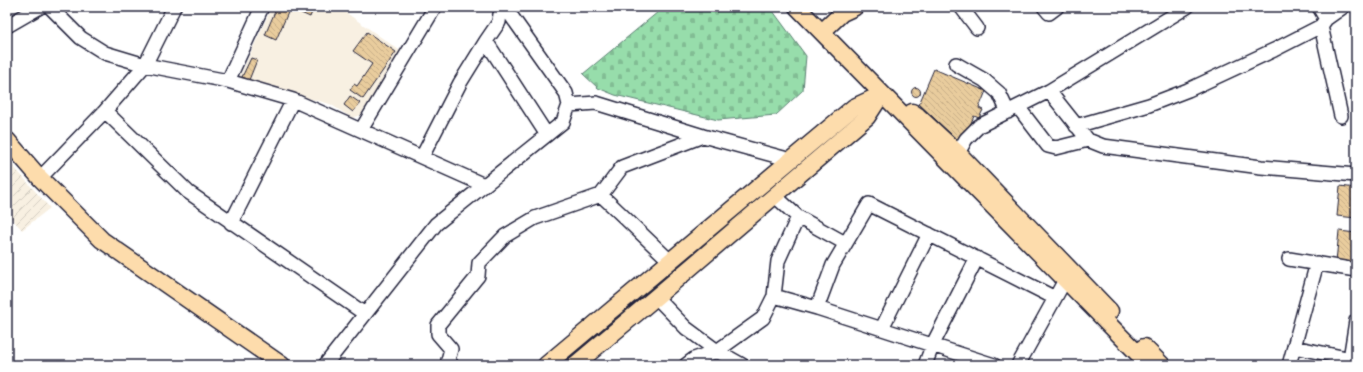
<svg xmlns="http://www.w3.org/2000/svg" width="1363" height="372" font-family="Caveat,sans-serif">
  <defs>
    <pattern id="industrial-furrows" width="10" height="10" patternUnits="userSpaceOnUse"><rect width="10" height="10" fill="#f8f0e2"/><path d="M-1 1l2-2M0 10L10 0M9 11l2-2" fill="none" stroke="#d4cec3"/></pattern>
    <pattern id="cemetery-stones" width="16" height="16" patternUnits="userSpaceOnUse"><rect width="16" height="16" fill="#97ddab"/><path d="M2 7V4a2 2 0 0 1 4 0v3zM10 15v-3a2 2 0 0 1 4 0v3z" fill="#82bd94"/></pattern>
    <pattern id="building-back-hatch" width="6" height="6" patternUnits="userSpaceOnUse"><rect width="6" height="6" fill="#e9cc9d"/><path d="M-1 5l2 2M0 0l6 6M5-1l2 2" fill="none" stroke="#c8af88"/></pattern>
  </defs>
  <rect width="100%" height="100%" fill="#fff"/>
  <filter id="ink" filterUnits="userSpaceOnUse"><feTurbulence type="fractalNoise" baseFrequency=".025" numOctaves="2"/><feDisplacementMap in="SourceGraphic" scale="8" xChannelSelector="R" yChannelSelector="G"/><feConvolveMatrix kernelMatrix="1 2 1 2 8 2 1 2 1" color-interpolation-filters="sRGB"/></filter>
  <g filter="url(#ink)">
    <!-- built -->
    <path fill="#f8f0e2" d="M272,7H338L402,52L361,115L352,118L330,104L238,80Z"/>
    <!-- industrial -->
    <path fill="url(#industrial-furrows)" d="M7,159L50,208L22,230L7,213Z"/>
    <!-- cemetery -->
    <path fill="url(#cemetery-stones)" stroke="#5c8073" d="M664,7H770L806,56L803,90L776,115L718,120L615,95L598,88L583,74Z"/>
    <!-- building -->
    <path fill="url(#building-back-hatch)" stroke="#22223b" d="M277,7H314L310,17L290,8L276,40L265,35Z
      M367,32L396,52L363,99L350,90L354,84L357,86L372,64L353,51Z
      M251,58L257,60L249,80L242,77Z
      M934,69L986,91L979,108L983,110L979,118L974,116L968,130L958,141L919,104Z
      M911.5 92a4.5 4.5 0 1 1 9 0a4.5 4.5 0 1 1-9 0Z
      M350,96L360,103L353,112L344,105Z
      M1340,186L1356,188V218L1337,216Z
      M1339,231L1356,233V264L1336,262Z"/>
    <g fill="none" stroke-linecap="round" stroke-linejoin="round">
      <defs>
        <path id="minor" d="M50,7L81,38L105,53L145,65L228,81L293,100L484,185
          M961,7L977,28
          M1044,7L1049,13L1057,7
          M1319,7L1326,19
          M7,26L40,7
          M1321,26L1341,116
          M486,41L547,135
          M956,64L984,80L999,93L1008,112
          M228,81L262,7
          M1049,91L1088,140L1103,146L1261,167L1356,175
          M569,105L596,103L703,136L791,160
          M1018,107L1048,146L1056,148L1088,140
          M105,111L188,192L365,314
          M1076,126L1149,105L1188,90L1274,50L1321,26L1326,19L1343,7
          M361,130L435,7
          M422,157L460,83L486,41L499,22L500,14
          M952,160L958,153L966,139L979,126L1049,91L1187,7
          M40,178L105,111L145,65L174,7
          M601,195L670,261
          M774,195L798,217L845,243
          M231,223L293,100
          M1289,259L1356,270
          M774,296L778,261L798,217
          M656,297L686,328L717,351L742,365
          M817,308L833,265L869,204L1055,298
          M882,328L929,234
          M1294,347L1356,360
          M325,365L436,224L563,122L569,105L566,93L507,10
          M452,365L448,360L451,349L438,334V325L478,276L479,263L505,236L535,218L601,195L622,167L703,136
          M686,365L694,359L717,351L763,318L774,296L817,308L994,365
          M925,365L933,344L977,258
          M1018,365L1065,280
          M1289,365L1317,263
          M1349,365L1356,321"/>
        <path id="major" d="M797,7L1149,365
          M822,32L842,13L855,7
          M912,112L918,116L958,153L1110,311
          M7,140L40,178L102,240L282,365
          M1144,347L1162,365
          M546,365L854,107L882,94
          M575,365L656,297L867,117L882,94"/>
      </defs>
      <!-- minor casing -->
      <use href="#minor" stroke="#22223b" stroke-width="16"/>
      <!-- major casing -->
      <use href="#major" stroke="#22223b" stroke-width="19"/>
      <!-- minor -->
      <use href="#minor" stroke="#fff" stroke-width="13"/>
      <!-- major -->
      <use href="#major" stroke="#fddcac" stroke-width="16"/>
    </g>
  </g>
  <!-- margin -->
  <rect width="1363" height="372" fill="none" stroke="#fff" stroke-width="24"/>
  <rect x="12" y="12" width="1339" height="348" fill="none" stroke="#22223b" stroke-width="1.5" filter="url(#ink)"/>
</svg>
